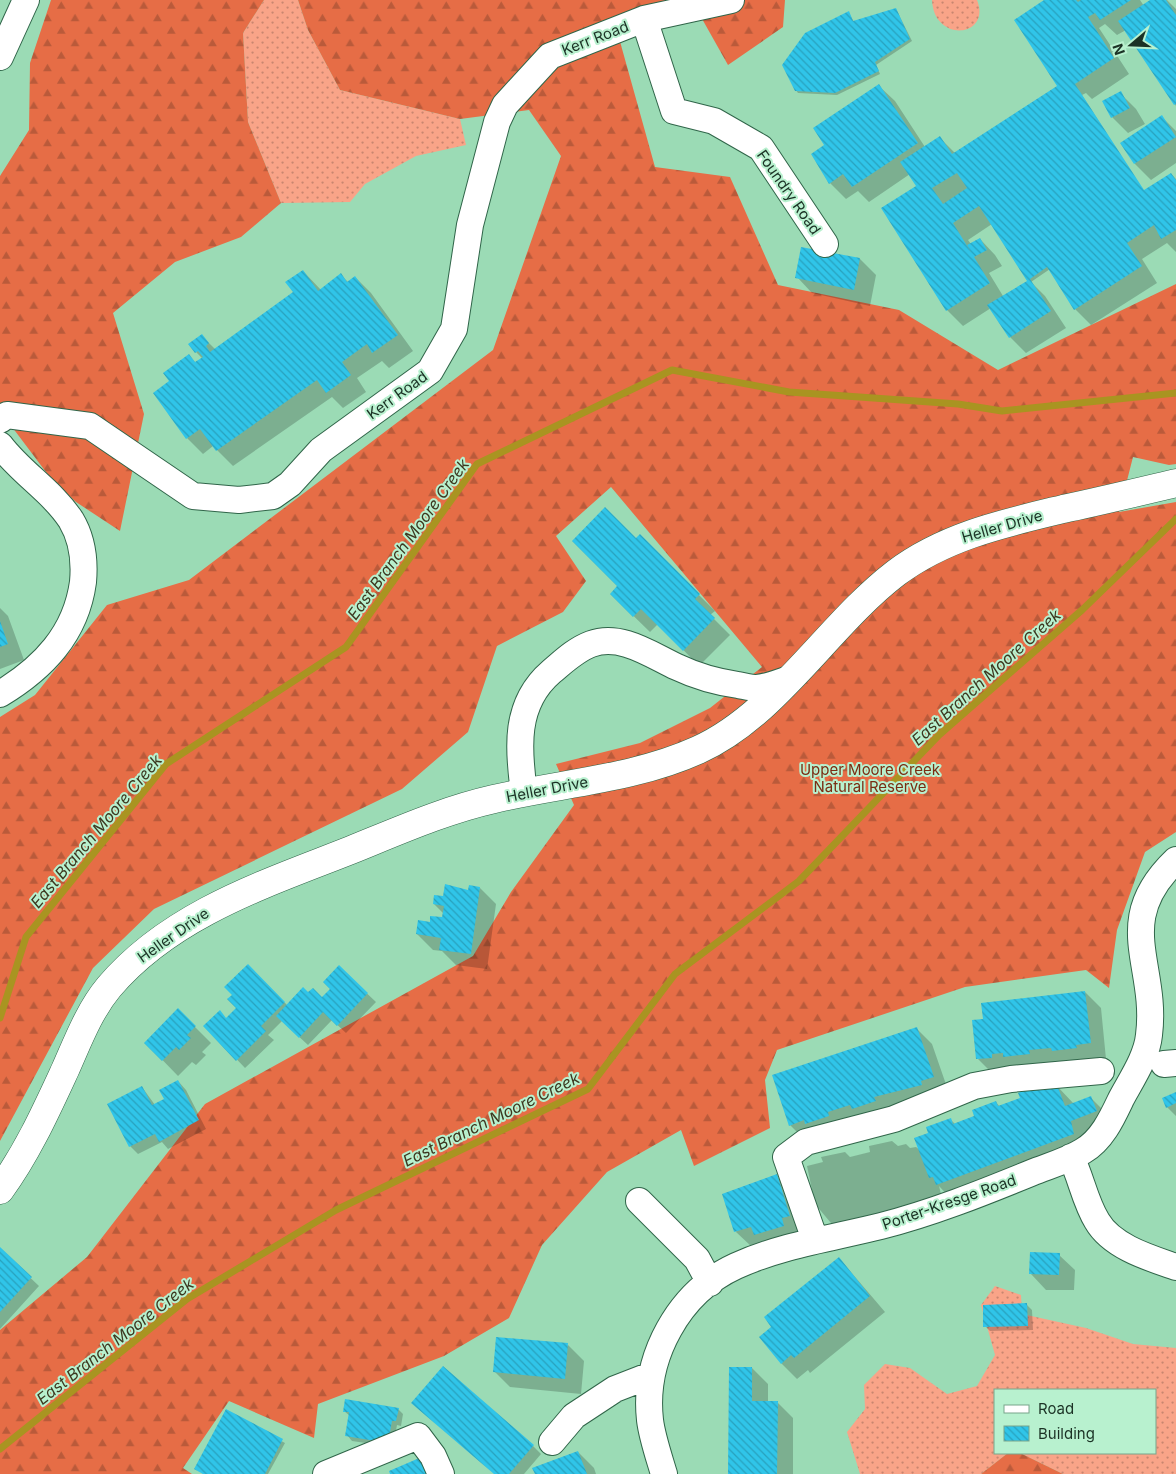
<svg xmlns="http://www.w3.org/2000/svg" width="1176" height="1474" font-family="Inter,sans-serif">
  <defs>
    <pattern id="grass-dots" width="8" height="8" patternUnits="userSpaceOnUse" patternTransform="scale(1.25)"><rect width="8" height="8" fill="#f9a488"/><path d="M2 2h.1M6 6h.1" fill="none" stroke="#c9866f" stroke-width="1.8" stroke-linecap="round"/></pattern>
    <pattern id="forest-firs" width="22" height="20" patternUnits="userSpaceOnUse" patternTransform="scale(1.25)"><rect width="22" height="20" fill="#e66d46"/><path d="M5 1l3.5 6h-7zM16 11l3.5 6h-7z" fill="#ba5a3a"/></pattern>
    <pattern id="building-back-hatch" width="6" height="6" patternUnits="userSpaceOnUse" patternTransform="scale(1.25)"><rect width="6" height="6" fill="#30c5e9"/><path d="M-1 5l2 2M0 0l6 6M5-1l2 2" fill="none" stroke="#28a1bd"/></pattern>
  </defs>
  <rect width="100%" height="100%" fill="#abe3c2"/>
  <!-- built -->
  <path fill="#9bdbb5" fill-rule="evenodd" d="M0,0H1176V1474H0ZM995,1390H1155V1453H995Z"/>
  <!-- grass -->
  <path fill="url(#grass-dots)" d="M264,0H298L308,30L340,90L460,119L466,145L416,156L365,184L350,202L281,203L248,122L243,33Z
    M932,0H977C992,37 934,44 932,0Z
    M995,1286L1021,1295L1022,1314L1086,1328L1133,1344L1176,1348V1474H1063L1020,1453H1155V1390H995V1453H1008L981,1474H860L847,1432L865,1409L864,1385L885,1364L910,1368L947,1394L977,1386L995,1355L981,1305Z"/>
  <!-- forest -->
  <path fill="url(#forest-firs)" d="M51,0H264L243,33L248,122L281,203L241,237L175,262L113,313L144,414L120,531L76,502L52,480L0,411V176L29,130L30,63Z
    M298,0H785L783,27L728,65L692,1L614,20L655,167L730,177L778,285L899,310L998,370L1176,284V464L1169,465L1133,457L1119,512L1176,502V832L1145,852L1117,930L1109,988L1086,970L965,987L777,1050L765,1080L770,1128L694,1166L681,1130L607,1172L542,1245L509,1318L444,1356L318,1404L314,1438L229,1401L183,1468L192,1474H0V1330L87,1257L205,1104L473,956L511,892L574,805L556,764L640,743L710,708L762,667L611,487L556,536L586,581L563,612L497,646L468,732L402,789L154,909L93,968L0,1141V717L35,695L107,605L189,580L493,350L561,156L529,110L460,119L340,90L308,30Z
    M1008,1453H1020L1063,1474H981Z"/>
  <!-- shadow -->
  <path fill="#0003" fill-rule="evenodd" d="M1046,0H1140L1144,6L1152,0H1167L1176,9V106L1126,30L1117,35L1105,24L1099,28L1129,74L1092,99L1086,93L1082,95L1144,192L1171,174L1176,179V252L1167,243L1142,259L1157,283L1091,325L1075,309L1050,269L1031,282L1045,296L1066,328L1026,353L1010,337L991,308L963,326L947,310L918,186L910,174L869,202L858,191L846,199L830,183L826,145L879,86L895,101L925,147L940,138L955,153L1058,86ZM992,224L1029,281L1003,296L989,273L1002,266L995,255L980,239L971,244L968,240Z
    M896,9L912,41L876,65L880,74L837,95L798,93L796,90L849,13L854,22Z
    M1120,93L1136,109L1145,124L1128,133L1112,117Z
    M1162,117L1176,131V163L1151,180L1135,164L1122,143Z
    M860,259L876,275L870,306L812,293L797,277Z
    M303,271L321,290L341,275L349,283L355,277L371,293L413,351L389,368L382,361L357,378L366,392L343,408L332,397L233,466L213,446L203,454L187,438L171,382L189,356L196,363L203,359L196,352L202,336L215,349L294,293Z
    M640,536L715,611L710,615L730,635L699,666L658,624L650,632L611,594L618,586L636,540Z
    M0,608L8,616L24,660L0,669Z
    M480,888L496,904L487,969L456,965L442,951L433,950L417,934L431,923L443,919L444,914L434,904L445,897Z
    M248,965L287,1005L308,994L322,999L331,989L339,967L376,1002L346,1033L332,1020L308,1045L282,1021L268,1035L274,1040L245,1068L205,1026L227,1019L238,1008L233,995Z
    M1085,992L1101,1008L1106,1059L994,1075L978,1059Z
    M178,1010L211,1043L202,1052L206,1055L196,1065L192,1062L178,1076L146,1043Z
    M916,1028L932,1044L949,1093L806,1141L790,1125Z
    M178,1081L186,1090L206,1129L168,1149L162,1142L138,1154L130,1146L142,1087L155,1105L165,1100Z
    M1057,1086L1074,1104L1091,1098L1107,1114L1089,1149L952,1200L939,1186L942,1198L836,1229L815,1204L807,1166L823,1162L821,1157L845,1152L850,1157L870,1152L869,1146L892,1141L898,1146L906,1144L910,1148L916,1147L921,1151L930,1134L951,1120L955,1124L976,1117L996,1102L1000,1107Z
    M1176,1094V1116L1167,1107Z
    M777,1176L792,1192L805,1232L752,1247L736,1232Z
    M0,1249L39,1286L0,1329Z
    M1059,1255L1075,1270L1074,1290H1046L1031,1274Z
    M839,1258L885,1312L810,1373L808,1370L797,1379L781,1363L773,1327Z
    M1027,1305L1032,1310L1033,1330L990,1331L985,1326Z
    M568,1345L584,1361L581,1394L510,1387L494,1371Z
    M752,1368L768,1384V1402H777L793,1418V1474H729Z
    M398,1409L403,1414L401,1426L397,1425L393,1447L352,1441L347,1435L350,1416L344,1411Z
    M226,1411L285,1443L268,1474H203Z
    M533,1446L541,1454L524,1474H494Z
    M578,1452L594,1468L596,1474H536Z"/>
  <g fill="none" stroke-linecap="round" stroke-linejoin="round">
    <!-- stream -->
    <path stroke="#a99421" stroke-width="7" d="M0,1018L26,937L166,764L346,647L477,464L672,370L789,392L958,404L1002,411L1176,393
      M0,1449L187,1299L336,1210L588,1089L675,974L799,881L939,735L1082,610L1176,519"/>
  </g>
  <!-- building -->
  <path fill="url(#building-back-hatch)" fill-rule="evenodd" d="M1044,0H1076L1078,2L1081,0H1131L1100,20L1095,13L1088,17L1114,58L1075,84L1144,190L1171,173L1176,180V230L1161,239L1154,225L1127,243L1142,266L1074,310L1047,267L1030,279L1051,311L1009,338L987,305L1027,281L979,206L953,223L972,254L967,245L980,238L987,250L974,257L990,283L946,311L881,208L916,186L900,162L940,136L952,154L1057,86L1014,20ZM957,173L967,188L943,204L932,188Z
    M1150,0H1166L1176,15V104L1174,105L1118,21Z
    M896,8L910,39L875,62L879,71L835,93L795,91L782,65L805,33L849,11L853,21Z
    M879,84L918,143L852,187L843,174L829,184L811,154L824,145L813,128Z
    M1121,91L1130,108L1111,118L1102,101Z
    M1162,115L1176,137L1134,164L1120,143Z
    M801,247L860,258L854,290L795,278Z
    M303,270L318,291L341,273L347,282L355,276L398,335L372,353L367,344L342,362L351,375L326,393L317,380L216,451L200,429L186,439L153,393L169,381L163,373L189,354L195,362L203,357L198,351L195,353L188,344L202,334L209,343L206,346L210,352L293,292L285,282Z
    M605,507L636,538L640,534L700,594L695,599L715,618L683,651L641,609L633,617L610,594L617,586L572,541Z
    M0,621L8,644L0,647Z
    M445,884L468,890L469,885L480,887L471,954L439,950L441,938L416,934L418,920L430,922V916L442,917L444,906L433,904L434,895L443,896Z
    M248,964L285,1002L261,1026L266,1031L236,1061L203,1026L220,1010L226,1018L236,1008L227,999L232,995L224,987Z
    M339,965L368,993L337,1026L323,1012L299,1038L276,1016L303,987L308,992L313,988L322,997L330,989L323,982Z
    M1085,991L1091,1043L1076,1045L1077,1048L1052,1051L1051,1048L1029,1050L1030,1054L1003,1057V1053L992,1054V1058L976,1059L972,1020L983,1019L981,1003Z
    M178,1008L196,1026L187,1035L191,1038L179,1050L176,1047L162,1061L144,1043Z
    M917,1027L934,1077L921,1081L922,1085L874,1097L876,1101L852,1109L850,1105L828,1112L829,1116L805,1124L804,1120L789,1126L772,1075Z
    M178,1080L199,1120L159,1142L155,1134L129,1147L107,1104L142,1086L152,1105L164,1099L159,1090Z
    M1042,1083L1044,1089L1057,1085L1065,1106L1091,1096L1097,1111L1071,1121L1074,1134L936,1185L933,1177L929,1178L914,1138L928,1133L926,1127L951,1118L953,1124L974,1116L972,1110L996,1101L998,1106L1020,1098L1018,1093Z
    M1176,1092V1103L1166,1108L1162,1098Z
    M777,1174L790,1216L782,1218L784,1226L754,1235L751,1227L734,1232L722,1194Z
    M0,1247L32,1277L0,1312Z
    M1030,1252L1060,1253L1059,1275L1029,1274Z
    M839,1257L870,1296L794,1358L791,1355L781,1364L759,1337L771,1327L764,1317Z
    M1027,1303L1028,1326L983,1327V1305Z
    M496,1337L568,1343L565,1379L493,1372Z
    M443,1366L534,1445L509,1474H494L411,1403Z
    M729,1367H752V1401H778L777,1474H728Z
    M345,1399L399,1408L396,1421H392L388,1443L345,1436L349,1412H343Z
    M226,1409L283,1439L265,1474H203L194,1469Z
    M578,1451L587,1474H535L532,1468Z
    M424,1456L432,1474H390L389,1471Z"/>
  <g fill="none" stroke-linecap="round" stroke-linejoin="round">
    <defs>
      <path id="minor" d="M644,19L674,111L714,121L761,148L825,244
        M0,57L26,0
        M0,420L7,415L90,426L193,496L239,500L273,496L290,484L321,450L430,371L454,329L470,225L497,122L505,105L550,56L644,19L731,0
        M0,445C21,473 52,491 71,520C83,540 85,560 83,582C76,634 43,668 0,694
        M524,792C518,749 514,704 551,672C563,662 575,650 591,644C621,633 651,655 677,667C696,676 717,682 738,685C744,686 751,688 757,688C767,687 777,683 786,680
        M1164,1064L1176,1063
        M1071,1157C1081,1177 1085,1202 1097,1221C1112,1247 1150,1258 1176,1267
        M639,1201L697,1259L710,1283
        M815,1240L786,1157L806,1142L894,1119L974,1086L1011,1079L1101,1071
        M552,1442L574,1416L615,1389L651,1375
        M326,1474L418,1436L433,1456L441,1474
        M664,1474C659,1457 652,1437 650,1420C643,1357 679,1292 736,1266C782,1245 833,1238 881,1226C932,1213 982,1193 1031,1173C1048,1166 1067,1161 1083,1151C1102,1140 1112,1118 1121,1099C1131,1080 1147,1057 1149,1035C1158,964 1111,922 1176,860"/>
      <path id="major" d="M0,1190C27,1153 46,1111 65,1070C78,1041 89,1011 109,987C171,914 265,884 351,850C398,831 445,810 494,799C562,783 634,779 698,750C776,715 828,625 896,573C945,536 1005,523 1063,509C1101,501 1138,492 1176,483"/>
    </defs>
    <!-- minor casing -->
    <use href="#minor" stroke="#306549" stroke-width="28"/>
    <!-- major casing -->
    <use href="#major" stroke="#306549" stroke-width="29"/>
    <!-- minor -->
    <use href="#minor" stroke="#fff" stroke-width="26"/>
    <!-- major -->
    <use href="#major" stroke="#fff" stroke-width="28"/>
  </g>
  <g text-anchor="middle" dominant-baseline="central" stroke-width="4" stroke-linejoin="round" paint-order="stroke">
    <!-- street labels -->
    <g font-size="15" fill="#1b3225" stroke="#b8f1cf">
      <text transform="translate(595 38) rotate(-21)">Kerr Road</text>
      <text transform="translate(789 192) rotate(55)">Foundry Road</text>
      <text transform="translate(397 395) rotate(-36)">Kerr Road</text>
      <text transform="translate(1002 526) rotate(-16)">Heller Drive</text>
      <text transform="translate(547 789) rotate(-11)">Heller Drive</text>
      <text transform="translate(173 935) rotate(-35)">Heller Drive</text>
      <text transform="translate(949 1202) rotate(-19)">Porter-Kresge Road</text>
    </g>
    <!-- park labels -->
    <g font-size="15" fill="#7a2d13" stroke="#b8f1cf">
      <text x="870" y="769">Upper Moore Creek<tspan x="870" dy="17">Natural Reserve</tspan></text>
    </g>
    <!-- water labels -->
    <g font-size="16" font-style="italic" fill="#3d3820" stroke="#b8f1cf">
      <text transform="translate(408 539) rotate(-54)">East Branch Moore Creek</text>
      <text transform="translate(986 677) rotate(-42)">East Branch Moore Creek</text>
      <text transform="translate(96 831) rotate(-50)">East Branch Moore Creek</text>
      <text transform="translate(491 1119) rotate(-26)">East Branch Moore Creek</text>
      <text transform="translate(115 1341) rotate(-38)">East Branch Moore Creek</text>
    </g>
  </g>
  <!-- legend -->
  <rect x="994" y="1389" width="162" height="65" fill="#b8f1cf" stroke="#79a58b"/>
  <rect x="1004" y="1405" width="25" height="8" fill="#ffffff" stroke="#79a58b"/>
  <text x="1038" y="1414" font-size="15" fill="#1b3225">Road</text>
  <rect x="1004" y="1426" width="25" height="15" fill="url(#building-back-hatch)" stroke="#79a58b"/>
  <text x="1038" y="1439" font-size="15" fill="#1b3225">Building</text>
  <!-- north arrow -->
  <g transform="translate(1131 45) rotate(251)" stroke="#b8f1cf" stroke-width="4" paint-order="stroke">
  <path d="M0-4L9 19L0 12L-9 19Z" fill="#1b3225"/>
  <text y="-8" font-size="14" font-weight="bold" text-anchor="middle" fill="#1b3225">N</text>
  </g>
</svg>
